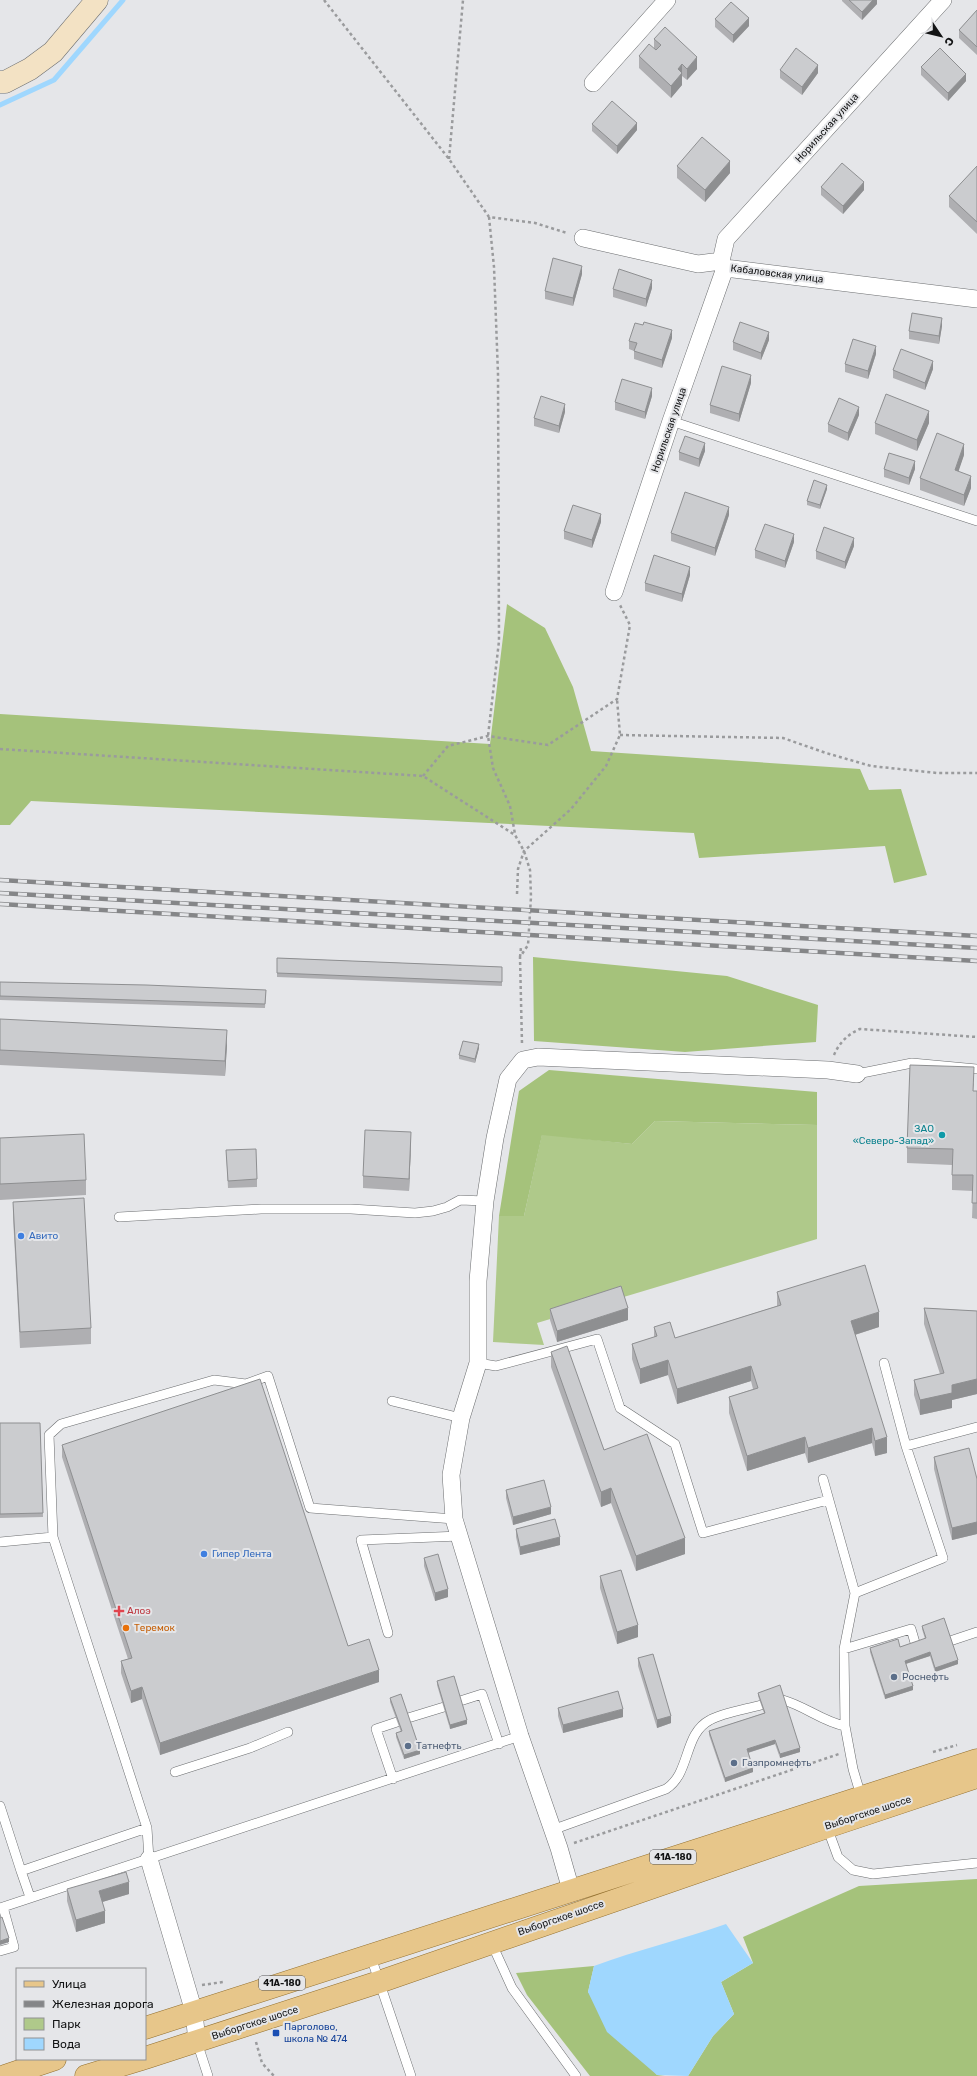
<svg xmlns="http://www.w3.org/2000/svg" width="977" height="2076" font-family="Rubik,sans-serif">
  <rect width="100%" height="100%" fill="#e5e6e9"/>
  <!-- green -->
  <path fill="#afc98a" d="M655,1121L817,1125V1239L537,1323L544,1345L493,1342L499,1216H524L542,1134L632,1144Z"/>
  <!-- forest -->
  <path fill="#a5c27b" d="M507,604L545,628L573,687L591,751L860,769L869,790L901,789L927,875L894,883L885,846L699,858L694,833L31,801L10,825H0V714L490,744Z
    M533,957L727,976L818,1005L816,1042L685,1052L534,1041Z
    M549,1070L817,1092V1125L655,1121L632,1144L542,1135L524,1216H499L519,1091Z
    M977,1879V2076H688L713,2036L734,2014L721,1982L753,1963L743,1937L859,1886Z
    M594,1966L588,1992L657,2075L665,2076H590L527,1995L516,1973Z"/>
  <!-- water -->
  <path fill="#9fd7fe" d="M726,1924L753,1963L721,1982L734,2014L713,2036L688,2076L657,2075L607,2032L588,1992L594,1966C637,1950 683,1939 726,1924Z"/>
  <g fill="none" stroke-linecap="round" stroke-linejoin="round">
    <!-- stream -->
    <path stroke="#9fd7fe" stroke-width="5" d="M0,105L54,80L123,0"/>
    <defs>
      <path id="lane" d="M671,421L977,521
        M857,1074L912,1063L977,1069
        M119,1217L261,1209H351L415,1213L433,1211L447,1207L460,1200L485,1201
        M478,1363L496,1366L597,1339L620,1408L675,1444L703,1533L828,1500
        M392,1401L461,1418
        M906,1446L977,1427
        M823,1479L855,1593L844,1649L845,1726L853,1769L861,1796
        M53,1537L49,1435L61,1424L214,1380L246,1384L268,1376L310,1508L454,1519
        M0,1542L53,1537L147,1828L149,1859
        M855,1593L943,1558L906,1446L884,1363
        M388,1633L361,1540L460,1536
        M950,1641L977,1632
        M844,1649L911,1629L916,1646
        M783,1700C805,1706 823,1722 845,1726
        M460,1701L482,1694L499,1744
        M408,1718L444,1707
        M175,1772L250,1748L288,1732
        M393,1779L376,1729L397,1722
        M0,1806L21,1871L147,1828
        M827,1827L838,1857L853,1870L873,1874L977,1863
        M552,1830L666,1789C691,1773 683,1734 710,1720C722,1713 747,1709 761,1705
        M21,1871L30,1897
        M0,1908L520,1736
        M491,1942L512,1988L576,2076
        M0,1951L14,1947L3,1907
        M370,1954L411,2076
        M197,2042L208,2076"/>
      <path id="street" d="M593,83L667,0
        M583,238L698,264L721,261
        M721,261L726,239L943,0
        M721,261L725,268L977,299
        M614,592L671,421L725,268
        M149,1859L194,2012L197,2042
        M571,1890L559,1848L520,1736L454,1519L451,1475L461,1418L478,1363V1281L485,1201L495,1138L508,1079L523,1060L538,1057L828,1070L857,1074"/>
      <path id="secondary" d="M0,82H5L30,69L53,52L97,0"/>
      <path id="primary" d="M145,2028L977,1760
        M145,2058L379,1982L827,1827L977,1777
        M5,2076L55,2059
        M86,2076L142,2059"/>
    </defs>
    <!-- lane casing -->
    <use href="#lane" stroke="#6c6e70" stroke-width="10"/>
    <!-- street casing -->
    <use href="#street" stroke="#6c6e70" stroke-width="18"/>
    <!-- secondary casing -->
    <use href="#secondary" stroke="#6c6e70" stroke-width="23"/>
    <!-- primary casing -->
    <use href="#primary" stroke="#926f2e" stroke-width="23"/>
    <!-- path -->
    <path stroke="#9a9b9d" stroke-width="2.5" stroke-dasharray="3 3" stroke-linecap="butt" d="M324,0L449,159L489,217L535,223L567,233
      M449,159L463,0
      M489,217L494,267L498,374L499,641L488,736L493,768L510,806L515,834
      M620,735L783,738L826,753L871,766L937,773H977
      M0,749L423,776L515,835L524,851L530,870L531,897L528,945L520,957L522,1044
      M423,776L448,746L488,736L548,745L617,699L630,625L620,605
      M517,894L518,869L524,851L571,809L606,766L620,735L617,699
      M520,957L521,947
      M834,1055C839,1043 848,1034 860,1029L977,1037
      M933,1752L957,1745
      M574,1843L839,1754
      M202,1985L223,1982
      M256,2042L262,2063L274,2076"/>
    <!-- lane -->
    <use href="#lane" stroke="#fff" stroke-width="9"/>
    <!-- street -->
    <use href="#street" stroke="#fff" stroke-width="17"/>
    <!-- secondary -->
    <use href="#secondary" stroke="#f3e2c4" stroke-width="22"/>
    <!-- primary -->
    <use href="#primary" stroke="#e7c68a" stroke-width="22"/>
    <defs>
      <path id="rail" d="M0,880L977,936
        M0,893L977,948
        M0,904L977,961"/>
    </defs>
    <!-- rail casing -->
    <use href="#rail" stroke="#858688" stroke-width="4.5"/>
    <!-- rail -->
    <use href="#rail" stroke="#e5e6e9" stroke-width="3" stroke-dasharray="9" stroke-linecap="butt"/>
  </g>
  <!-- wall -->
  <path fill="#afafb2" d="M842,0H877V4L862,20L842,1Z
    M977,10V55L959,38V30Z
    M715,19L749,26L733,43L715,27Z
    M654,39L697,69L687,80L682,76V85L671,98L639,68V56L654,49Z
    M921,67L966,81L948,101L921,75Z
    M780,70L818,73L802,95L780,78Z
    M592,124L637,130L617,154L592,131Z
    M677,166L730,173L705,202L677,178Z
    M977,166V234L949,207V196Z
    M821,187L864,190L843,214L821,195Z
    M582,274L573,306L545,299V291Z
    M652,288L646,307L613,297V289Z
    M942,326L939,344L909,339V331Z
    M672,338L662,368L634,359V351L629,349V341Z
    M769,340L761,360L733,350V342Z
    M876,354L868,379L845,372V364Z
    M933,369L925,390L893,378V370Z
    M751,383L739,422L710,413V405Z
    M652,396L645,419L615,410V402Z
    M565,412L559,433L534,426V418Z
    M859,415L848,441L828,432V424Z
    M875,423H929L917,451L875,434Z
    M705,451L699,467L679,460V452Z
    M964,455L958,471L971,488L964,506L920,490V478Z
    M884,469H915L909,485L884,477Z
    M827,489L820,509L807,505V501Z
    M729,515L715,556L671,541V533Z
    M601,522L592,548L564,539V531Z
    M794,542L785,568L755,558V550Z
    M854,546L845,569L816,559V551Z
    M690,575L682,602L645,591V583Z
    M277,958L502,967V986L277,977Z
    M0,982L266,990L265,1008L0,1000Z
    M0,1019L227,1045L225,1076L0,1065Z
    M479,1048L475,1063L459,1059V1055Z
    M974,1083L973,1091H977V1219L972,1218L973,1191L952,1190V1165L907,1163V1148Z
    M0,1138L86,1180V1195L0,1200Z
    M411,1144L409,1191L363,1188V1176Z
    M226,1150L257,1179V1187L228,1188Z
    M13,1202L91,1328V1344L20,1348L13,1217Z
    M777,1292L879,1327L855,1335L887,1453L875,1456L872,1443L808,1463L805,1453L747,1471L729,1413V1397L753,1389L751,1381L677,1404L668,1375L640,1384L632,1359V1344L654,1337V1327L675,1338L777,1306Z
    M924,1308L977,1311V1394L952,1400V1408L920,1415L914,1395V1380L940,1374L924,1324Z
    M550,1309L628,1320L557,1342L550,1320Z
    M551,1352L604,1450L685,1554L636,1571L611,1503L601,1507L551,1367Z
    M0,1423H40L43,1517L0,1518Z
    M62,1445L348,1646L379,1682L160,1755L142,1699L131,1703L121,1673V1661L128,1659L62,1457Z
    M934,1457L977,1479V1534L952,1540L934,1469Z
    M506,1490L551,1514L513,1525L506,1498Z
    M516,1529L560,1545L520,1555L516,1537Z
    M424,1558L448,1597L435,1601L424,1566Z
    M600,1576L638,1637L617,1644L600,1588Z
    M922,1626L958,1664L935,1672L930,1656L906,1664L913,1690L885,1699L870,1652V1648L900,1647L925,1639L922,1629Z
    M638,1658L671,1723L657,1728L638,1666Z
    M437,1681L467,1724L450,1729L437,1685Z
    M758,1693L800,1752L780,1758L775,1744L748,1753L753,1772L725,1782L709,1735V1731L764,1713L758,1696Z
    M390,1698L420,1754L404,1759L396,1737V1733L401,1732L390,1702Z
    M558,1708L623,1717L563,1733L558,1716Z
    M67,1889L129,1894L102,1902L105,1923L76,1932L67,1901Z"/>
  <!-- shaded-wall -->
  <path fill="#8e8f91" d="M873,0H877V4L862,20V12Z
    M749,18V26L733,43V35Z
    M697,57V69L687,80V69Z
    M682,64V85L671,98V86L678,69Z
    M818,65V73L802,95V87Z
    M966,74V81L948,101V93Z
    M637,123V130L617,154V146Z
    M730,161V173L705,202V190Z
    M864,182V190L843,214V206Z
    M582,266V274L573,306V298Z
    M652,280V288L646,307V299Z
    M942,318V326L939,344V336Z
    M672,330V338L662,368V360Z
    M769,332V340L761,360V353Z
    M876,346V354L868,379V371Z
    M933,361V369L925,390V383Z
    M751,375V383L739,422V414Z
    M652,388V396L645,419V412Z
    M565,404V412L559,433V426Z
    M859,407V415L848,441V433Z
    M929,411V423L917,451V440Z
    M705,443V451L699,467V459Z
    M964,444V455L955,482V470Z
    M915,461V469L909,485V478Z
    M971,476V488L964,506V495Z
    M827,485V489L820,509V505Z
    M729,507V515L715,556V548Z
    M601,514V522L592,548V540Z
    M794,534V542L785,568V561Z
    M854,538V546L845,569V562Z
    M690,567V575L682,602V594Z
    M227,1030V1045L225,1076V1061Z
    M479,1044V1048L475,1063V1059Z
    M411,1132V1144L409,1191V1179Z
    M628,1308V1320L557,1342V1331Z
    M879,1312V1327L851,1336V1321Z
    M668,1360V1375L640,1384V1369Z
    M751,1366V1381L677,1404V1389Z
    M977,1379V1394L952,1400V1408L920,1415V1400L952,1385Z
    M872,1428V1443L808,1463V1448Z
    M805,1437V1453L747,1471V1456Z
    M887,1437V1453L875,1456V1441Z
    M611,1488V1503L601,1507V1492Z
    M551,1507V1514L513,1525V1517Z
    M977,1522V1534L952,1540V1528Z
    M560,1537V1545L520,1555V1547Z
    M685,1538V1554L636,1571V1556Z
    M448,1589V1597L435,1601V1593Z
    M638,1625V1637L617,1644V1632Z
    M930,1652V1656L905,1664V1661Z
    M958,1660V1664L935,1672V1668Z
    M379,1670V1682L160,1755V1743Z
    M913,1686V1690L885,1699V1695Z
    M142,1687V1699L131,1703V1691Z
    M623,1709V1717L563,1733V1725Z
    M671,1716V1723L657,1728V1720Z
    M467,1720V1724L450,1729V1725Z
    M775,1740V1744L747,1753V1749Z
    M800,1748V1752L780,1758V1754Z
    M420,1750V1754L404,1759V1755Z
    M753,1768V1772L725,1782V1778Z
    M129,1882V1894L99,1903V1891Z
    M105,1911V1923L76,1932V1920Z
    M9,1938V1942L0,1945V1941Z"/>
  <!-- building -->
  <path fill="#cbcccf" stroke="#8e8f91" d="M849,0H873L862,12Z
    M731,2L749,18L733,35L715,19Z
    M977,10V47L959,30Z
    M665,27L697,57L687,69L682,64L678,69L682,73L671,86L639,56L649,44L656,50L661,45L654,39Z
    M796,48L818,65L802,87L780,70Z
    M940,48L966,74L948,93L921,67Z
    M612,101L637,123L617,146L592,124Z
    M702,137L730,161L705,190L677,166Z
    M842,163L864,182L843,206L821,187Z
    M977,166V222L949,196Z
    M553,258L582,266L573,298L545,291Z
    M619,269L652,280L646,299L613,289Z
    M912,313L942,318L939,336L909,331Z
    M644,322L672,330L662,360L634,351L637,343L629,341L635,323L643,325Z
    M740,322L769,332L761,353L733,342Z
    M853,339L876,346L868,371L845,364Z
    M901,349L933,361L925,383L893,370Z
    M722,366L751,375L739,414L710,405Z
    M622,379L652,388L645,412L615,402Z
    M886,394L929,411L917,440L875,423Z
    M541,396L565,404L559,426L534,418Z
    M839,398L859,407L848,433L828,424Z
    M937,433L964,444L955,470L971,476L964,495L920,478Z
    M685,436L705,443L699,459L679,452Z
    M889,453L915,461L909,478L884,469Z
    M814,480L827,485L820,505L807,501Z
    M685,492L729,507L715,548L671,533Z
    M573,505L601,514L592,540L564,531Z
    M765,524L794,534L785,561L755,550Z
    M824,527L854,538L845,562L816,551Z
    M654,555L690,567L682,594L645,583Z
    M277,958L502,967V982L277,973Z
    M0,982L146,985L266,990L265,1004L0,996Z
    M0,1019L227,1030L225,1061L0,1050Z
    M463,1041L479,1044L475,1059L459,1055Z
    M910,1065L974,1067L973,1091H977V1203H972L973,1175H952L953,1149L907,1148Z
    M365,1130L411,1132L409,1179L363,1176Z
    M84,1134L86,1180L0,1184V1138Z
    M256,1149L257,1179L228,1181L226,1150Z
    M84,1198L91,1328L20,1332L13,1202Z
    M865,1265L879,1312L851,1321L887,1437L875,1441L872,1428L808,1448L805,1437L747,1456L729,1397L758,1388L751,1366L677,1389L668,1360L640,1369L632,1344L657,1336L654,1327L670,1322L675,1338L781,1305L777,1292Z
    M621,1286L628,1308L557,1331L550,1309Z
    M924,1308L977,1311V1379L952,1385V1393L920,1400L914,1380L944,1373Z
    M567,1346L604,1450L647,1434L685,1538L636,1556L611,1488L601,1492L551,1352Z
    M260,1379L348,1646L369,1639L379,1670L160,1743L142,1687L131,1691L121,1661L132,1658L62,1445Z
    M0,1423H40L43,1513L0,1514Z
    M969,1448L977,1479V1522L952,1528L934,1457Z
    M544,1480L551,1507L513,1517L506,1490Z
    M555,1519L560,1537L520,1547L516,1529Z
    M438,1554L448,1589L435,1593L424,1558Z
    M621,1570L638,1625L617,1632L600,1576Z
    M944,1618L958,1660L935,1668L930,1652L905,1661L913,1686L885,1695L870,1648L898,1639L900,1647L926,1638L922,1626Z
    M653,1654L671,1716L657,1720L638,1658Z
    M454,1676L467,1720L450,1725L437,1681Z
    M780,1685L800,1748L780,1754L775,1740L747,1749L753,1768L725,1778L709,1731L765,1713L758,1693Z
    M618,1691L623,1709L563,1725L558,1708Z
    M401,1694L420,1750L404,1755L396,1733L402,1731L390,1698Z
    M126,1872L129,1882L99,1891L105,1911L76,1920L67,1889Z
    M2,1917L9,1938L0,1941V1918Z"/>
  <!-- markers -->
  <circle fill="#0f9aa8" stroke="#e5e6e9" stroke-width="1.5" cx="942" cy="1135" r="4"/>
  <g fill="#3f7fe0" stroke="#e5e6e9" stroke-width="1.5">
    <circle cx="21" cy="1236" r="4"/>
    <circle cx="204" cy="1554" r="4"/>
  </g>
  <path fill="#e0444e" stroke="#e5e6e9" stroke-width="1.5" d="M117 1605h4v4h4v4h-4v4h-4v-4h-4v-4h4z"/>
  <circle fill="#e8710a" stroke="#e5e6e9" stroke-width="1.5" cx="126" cy="1628" r="4"/>
  <g fill="#5c6f8a" stroke="#e5e6e9" stroke-width="1.5">
    <circle cx="894" cy="1677" r="4"/>
    <circle cx="408" cy="1746" r="4"/>
    <circle cx="734" cy="1763" r="4"/>
  </g>
  <rect fill="#1a4fb4" stroke="#e5e6e9" stroke-width="1.5" x="272" y="2029" width="8" height="8" rx="2"/>
  <g text-anchor="middle" dominant-baseline="central" stroke-width="4" stroke-linejoin="round" paint-order="stroke">
    <!-- shield labels -->
    <g fill="#e5e6e9" stroke="#525355" stroke-width="1">
      <rect x="650" y="1850" width="46" height="14" rx="3"/>
      <rect x="259" y="1976" width="46" height="14" rx="3"/>
    </g>
    <g font-size="9" font-weight="bold" fill="#131415">
      <text x="673" y="1857">41А-180</text>
      <text x="282" y="1983">41А-180</text>
    </g>
    <!-- street labels -->
    <g font-size="10" fill="#131415" stroke="#e5e6e9">
      <text transform="translate(827 128) rotate(-48)">Норильская улица</text>
      <text transform="translate(777 274) rotate(7)">Кабаловская улица</text>
      <text transform="translate(669 430) rotate(-71)">Норильская улица</text>
      <text transform="translate(868 1813) rotate(-18)">Выборгское шоссе</text>
      <text transform="translate(561 1918) rotate(-19)">Выборгское шоссе</text>
      <text transform="translate(255 2023) rotate(-18)">Выборгское шоссе</text>
    </g>
    <!-- culture labels -->
    <g font-size="10" fill="#0d838f" stroke="#e5e6e9" text-anchor="end">
      <text x="934" y="1129">ЗАО<tspan x="934" dy="12">«Северо-Запад»</tspan></text>
    </g>
    <!-- shop labels -->
    <g font-size="10" fill="#366cbe" stroke="#e5e6e9" text-anchor="start">
      <text x="29" y="1236">Авито</text>
      <text x="212" y="1554">Гипер Лента</text>
    </g>
    <!-- health labels -->
    <g font-size="10" fill="#be3a42" stroke="#e5e6e9" text-anchor="start">
      <text x="127" y="1611">Алоэ</text>
    </g>
    <!-- food labels -->
    <g font-size="10" fill="#c56008" stroke="#e5e6e9" text-anchor="start">
      <text x="134" y="1628">Теремок</text>
    </g>
    <!-- service labels -->
    <g font-size="10" fill="#4e5e75" stroke="#e5e6e9" text-anchor="start">
      <text x="902" y="1677">Роснефть</text>
      <text x="416" y="1746">Татнефть</text>
      <text x="742" y="1763">Газпромнефть</text>
    </g>
    <!-- transit labels -->
    <g font-size="10" fill="#164399" stroke="#e5e6e9" text-anchor="start">
      <text x="284" y="2027">Парголово,<tspan x="284" dy="12">школа № 474</tspan></text>
    </g>
  </g>
  <!-- legend -->
  <rect x="16" y="1968" width="130" height="92" fill="#e5e6e9" stroke="#919294"/>
  <rect x="24" y="1981" width="20" height="6" fill="#e7c68a" stroke="#919294"/>
  <text x="52" y="1988" font-size="12" fill="#131415">Улица</text>
  <rect x="24" y="2001" width="20" height="6" fill="#858688" stroke="#919294"/>
  <text x="52" y="2008" font-size="12" fill="#131415">Железная дорога</text>
  <rect x="24" y="2018" width="20" height="12" fill="#afc98a" stroke="#919294"/>
  <text x="52" y="2028" font-size="12" fill="#131415">Парк</text>
  <rect x="24" y="2038" width="20" height="12" fill="#9fd7fe" stroke="#919294"/>
  <text x="52" y="2048" font-size="12" fill="#131415">Вода</text>
  <!-- north arrow -->
  <g transform="translate(941 36) rotate(125)" stroke="#e5e6e9" stroke-width="3" paint-order="stroke">
  <path d="M0-3L7 15L0 10L-7 15Z" fill="#131415"/>
  <text y="-6" font-size="11" font-weight="bold" text-anchor="middle" fill="#131415">С</text>
  </g>
</svg>
